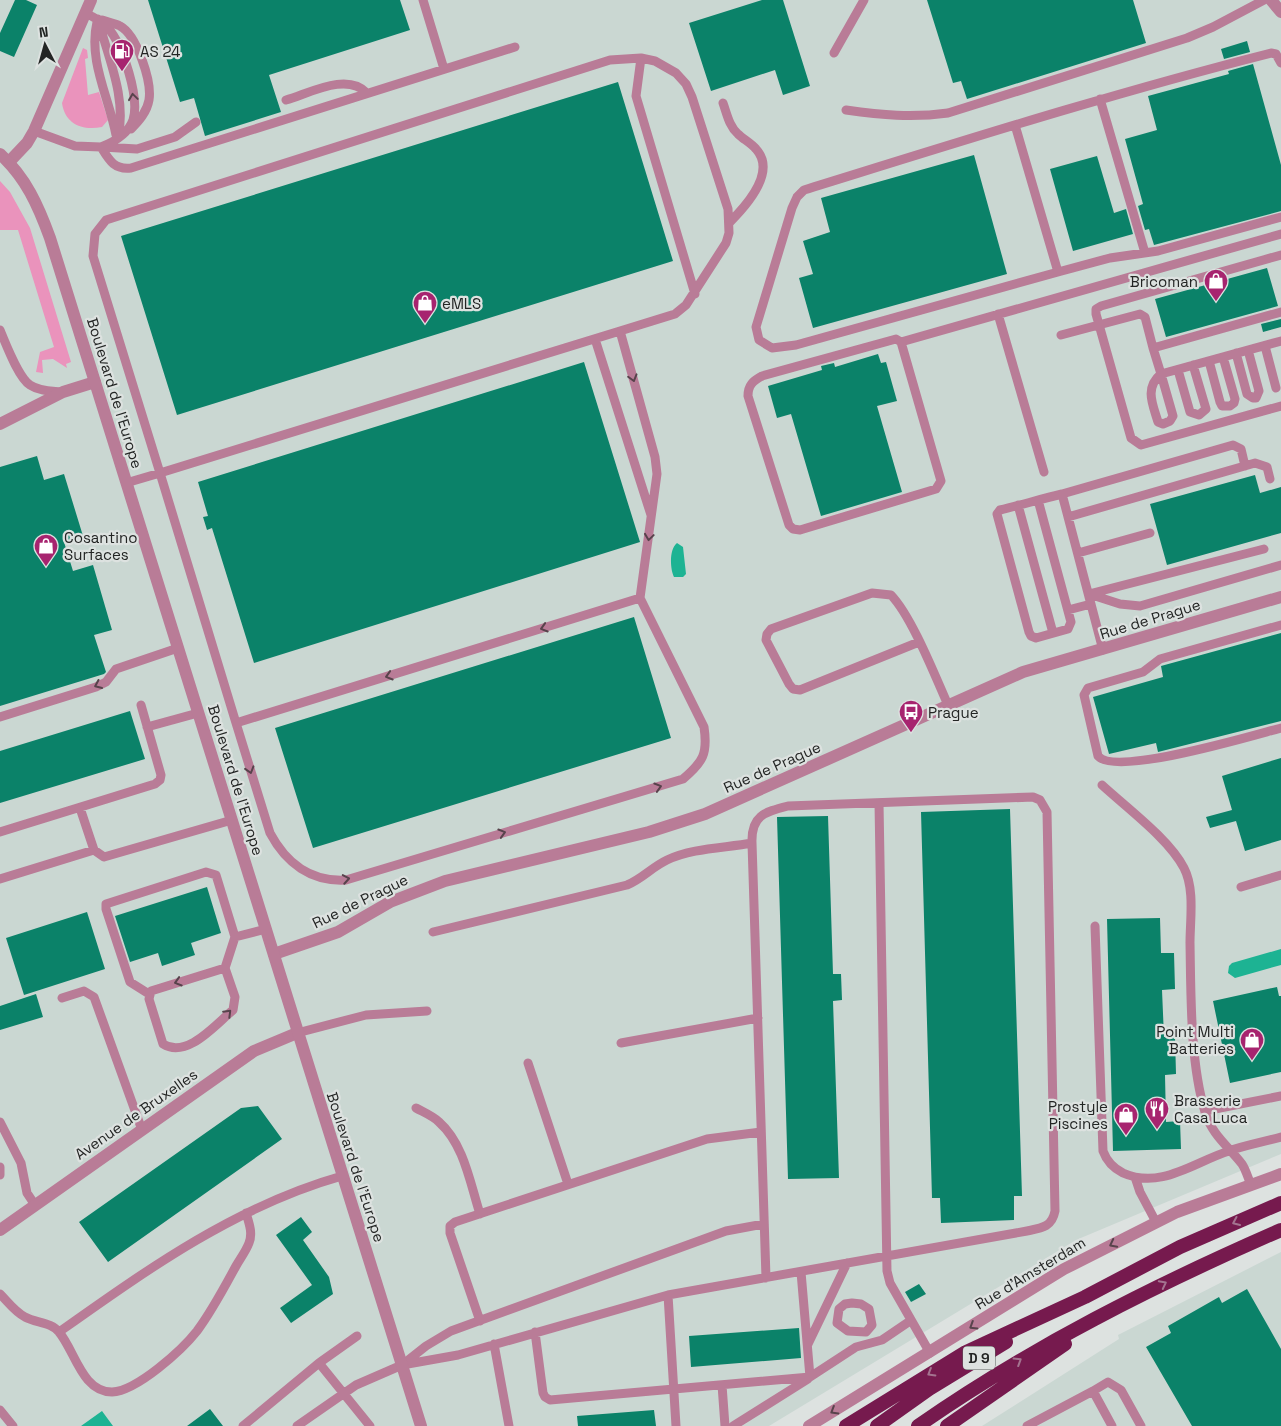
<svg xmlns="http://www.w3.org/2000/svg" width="1281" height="1426" font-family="'Space Grotesk',sans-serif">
  <rect width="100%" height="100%" fill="#dde2e0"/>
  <!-- built -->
  <path fill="#cad7d2" d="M0,0H1281V1154L1076,1240L769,1426H0Z
    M1281,1252V1426H982L1119,1339L1118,1335Z"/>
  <!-- green -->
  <path fill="#ea93bc" d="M83,48L87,50L88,58L85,59L88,95L99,92L108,120L102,127C82,131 65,124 62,103Z
    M0,181L10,192L30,228L71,362L66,364L67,368L53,359L42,360L43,373L36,372L40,352L54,347L18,230H0Z"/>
  <!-- water -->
  <path fill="#1db393" d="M677,543L683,547L686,574L683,577H674C670,569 669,549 677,543Z
    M1281,949V965L1235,978L1228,973L1229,966L1232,963Z
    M102,1411L113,1426H81Z"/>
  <!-- building -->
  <path fill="#0b8269" d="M15,0H26L37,5L14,57L0,51V33Z
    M148,0H400L410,30L269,75L281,112L205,136L194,98L180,102Z
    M762,0H783L810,86L783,95L775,70L711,91L689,23Z
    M927,0H1133L1146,43L967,99L961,81L953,83Z
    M1247,41L1250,52L1224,59L1221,49Z
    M1253,64L1281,165V211L1154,245L1149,229L1145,230L1138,206L1143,204L1125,139L1157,130L1148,96L1229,74L1228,71Z
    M618,82L673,261L177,415L121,236Z
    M974,155L1007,274L813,328L799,278L813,274L803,241L830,232L821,198Z
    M1097,156L1114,213L1126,209L1133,234L1073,251L1050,169Z
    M1267,268L1278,306L1166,337L1155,299Z
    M1281,319V327L1263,332L1261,324Z
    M878,354L881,363L886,362L897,401L877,406L902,492L821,516L791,414L777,418L768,386L822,370L821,366L834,363L835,367Z
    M584,362L640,542L254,663L212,528L207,530L203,517L208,516L198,482Z
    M37,456L44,480L64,474L83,536L64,542L73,571L93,565L112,630L94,635L106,672L104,674L0,706V467Z
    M1255,475L1260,493L1281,487V533L1167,565L1150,504Z
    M634,617L671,738L313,848L275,728Z
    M1281,633V721L1158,752L1156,743L1109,754L1093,697L1163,677L1161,666Z
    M130,711L145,759L0,803V751Z
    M1281,758V840L1245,851L1236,821L1210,828L1206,817L1232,810L1222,776Z
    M1010,809L1022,1196H1014V1220L941,1223L940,1198H932L921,812Z
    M828,816L833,974H841L842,1000L833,1001L839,1178L788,1179L777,817Z
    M207,887L221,933L191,943L195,955L162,966L158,953L130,962L115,916Z
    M87,912L105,969L24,995L6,938Z
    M1160,918L1161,953H1174L1175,989L1162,990L1164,1037H1175L1176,1074L1165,1075L1166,1122L1180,1121L1181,1149L1113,1151L1107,919Z
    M1277,987L1279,996H1281V1072L1230,1083L1213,1001Z
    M36,994L43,1017L0,1030V1006Z
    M258,1106L282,1139L108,1262L79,1222L241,1108Z
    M301,1217L312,1232L303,1240L329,1277L333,1294L291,1323L280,1308L312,1285L276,1235Z
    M919,1284L926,1294L911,1302L905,1292Z
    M1247,1289L1281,1349V1426H1192L1146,1347L1171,1333L1168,1326L1219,1297L1222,1303Z
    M799,1328L801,1358L691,1367L689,1336Z
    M210,1409L223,1426H187Z
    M654,1410L656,1426H578L577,1416Z"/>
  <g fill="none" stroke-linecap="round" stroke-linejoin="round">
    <!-- service -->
    <path stroke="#b97c97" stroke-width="9" d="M423,0L444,69
      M85,13C94,17 101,21 108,28C123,45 140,98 133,120C128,134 114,142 101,147
      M98,19C108,58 127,97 118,138
      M102,20C107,22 115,23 120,26C137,35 152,82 149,100C147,112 139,121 131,129
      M97,22C88,61 109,97 116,135
      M834,53L864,0
      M641,58L655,61L676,73L686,84L692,97L728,209L729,233L726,243L686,305L675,314L620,331L160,473L93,256L95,234L106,220L610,60Z
      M641,58L636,96L695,294
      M1100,99L1145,253
      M286,100C310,93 347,72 367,93
      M723,103C727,114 729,126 738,134C743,139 751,143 756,149C777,172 746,206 730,222
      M846,110C881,115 912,118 948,113L1187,38L1213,27L1264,0
      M1015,125L1058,272L796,345L772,348L759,340L756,327L792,208L797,197L804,190C959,142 1113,93 1271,53L1276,54L1281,63
      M34,131L75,146L101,147C109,160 114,170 131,168L515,47
      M102,147L137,149L175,137L196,122
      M1281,255L1101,306L1096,309V314L1131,438L1141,445L1281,406
      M1058,272L1110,258L1158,251L1281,217
      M1281,312L1153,348L1161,374L1281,341
      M998,314L1044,472
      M0,330C6,344 18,377 30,385C39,391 50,391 60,392
      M1061,335L1140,314L1145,317L1153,348
      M595,339L651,515
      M901,342L941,481L936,489L800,530L793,529L789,525L748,396C748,385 753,381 762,376L896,339L901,342L1281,234
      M1265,346L1276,388
      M1236,353L1247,394L1253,398H1256L1259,391L1248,350
      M1209,361L1220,402L1222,406H1230L1234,403L1235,399L1223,357
      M1178,370L1190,412L1199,415L1206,409L1193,365
      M1161,374L1173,416L1170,421L1163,424L1158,422C1153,405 1144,388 1161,374Z
      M126,483L160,473L236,723L640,598L657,474L655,457L620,331
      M1038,500L1071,622L1068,629L1036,638L1031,636L1029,632L997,514L1000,510C1021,505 1041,499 1062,494
      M1018,505L1053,633
      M1068,517L1255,463L1267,467L1270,479
      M1264,549L1089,594L1120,604L1140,606L1281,565
      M1078,553L1150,533
      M1068,610L1091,604
      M1281,625L1160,659L1143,672L1088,688L1084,695L1098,756C1115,777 1254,735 1281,728
      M919,642L800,690L793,689L789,684L766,640L767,634L771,629L872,593L891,595C912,617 935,676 948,705
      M1103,650L1062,494L1233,445L1241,449L1245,466
      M0,717L96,687L106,682L116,669L178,648
      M236,723L270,833C286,863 311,882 346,880L683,779C703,762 708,754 704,727L640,598
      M147,727L198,713
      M1102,785C1127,808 1169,839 1184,868C1195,889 1190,920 1190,943C1191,995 1190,1062 1205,1112C1212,1135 1228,1146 1242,1164C1246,1170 1248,1178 1251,1185
      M879,803L887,1271L890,1283L930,1353
      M80,808L94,850L104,857L232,820
      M0,832L155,784L160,780L161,775L141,705
      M0,879L94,850
      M1241,887L1281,875
      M1095,926L1103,1151C1107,1162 1113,1168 1123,1173C1161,1190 1194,1162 1229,1151C1246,1145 1264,1142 1281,1137
      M433,932L627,885C642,879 652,867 667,860C692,848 725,848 752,843
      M225,968L151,991L149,999L163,1044C187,1059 215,1025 233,1010L235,997L225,968L235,937L266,929
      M149,994L130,982L106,909V904L206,872L216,875L235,937
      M62,998L84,991L94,997L142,1130
      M297,1033L366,1015L427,1011
      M621,1043L758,1018
      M528,1063L568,1184
      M416,1108C423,1112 433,1116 439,1122C464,1144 470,1183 480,1214
      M1205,1111L1281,1096
      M0,1122L21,1163L27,1193L35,1205
      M0,1167V1175
      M1135,1177L1140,1192L1156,1222
      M764,1224L726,1231L451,1331L426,1346L402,1365L458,1355L668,1295L1027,1231C1042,1228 1052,1227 1055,1211L1047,812L1040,800L1033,797L788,806C764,812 751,816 752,843C757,988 761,1133 766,1278
      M801,1272L810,1377L856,1347L882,1340L910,1321
      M0,1294C8,1302 15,1312 25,1317C36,1323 51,1322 59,1332C75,1351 82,1392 112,1392C137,1391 182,1350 197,1331C212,1311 224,1288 236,1266C240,1259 246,1251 249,1243C253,1233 249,1223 246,1213
      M668,1295L676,1426
      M852,1303L861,1304L869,1309L872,1325L866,1332L848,1331L837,1323L839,1309L845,1304Z
      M480,1321L450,1233V1226L455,1222L707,1139L761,1132
      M59,1332C148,1269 236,1206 342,1176
      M535,1332L543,1393L545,1397L550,1400L810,1377
      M494,1344L509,1426
      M808,1344L847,1263
      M319,1363L370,1426
      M722,1385L725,1426
      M0,1410L13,1426
      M243,1426L319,1363L357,1336
      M297,1426L356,1385L402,1365
      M733,1426L808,1379
      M1027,1426L1093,1391
      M1112,1426L1093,1391L1108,1382L1121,1390L1141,1426"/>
    <!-- minor -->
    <path stroke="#b97c97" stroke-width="12" d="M1271,0L1281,12
      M9,162L27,143L34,131L91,0
      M0,424L63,392L95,382
      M274,954L338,932L390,902L445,881L649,832L705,814L1023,672L1281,597
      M0,1230L254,1051L297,1033
      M809,1426L1064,1269L1177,1212L1281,1174"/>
    <!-- tertiary -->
    <path stroke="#b97c97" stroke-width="12" d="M0,154C26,178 38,205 50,238L421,1426"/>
    <!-- trunk -->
    <path stroke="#761a4e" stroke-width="14" d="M846,1426L966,1352L1085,1297L1180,1247L1281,1203
      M877,1426L929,1389L1006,1342
      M918,1426C1031,1347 1155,1285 1281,1230
      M947,1426L1065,1344"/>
  </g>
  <!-- one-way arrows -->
  <defs><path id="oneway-chevron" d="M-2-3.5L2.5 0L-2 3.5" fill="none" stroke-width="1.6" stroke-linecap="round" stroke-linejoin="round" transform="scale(1.25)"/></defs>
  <g stroke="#58434c">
    <use href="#oneway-chevron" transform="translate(133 97) rotate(-98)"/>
    <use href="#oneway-chevron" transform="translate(633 378) rotate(74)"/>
    <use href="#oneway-chevron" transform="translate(649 537) rotate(98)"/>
    <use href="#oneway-chevron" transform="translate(544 628) rotate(163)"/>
    <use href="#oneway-chevron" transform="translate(389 676) rotate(163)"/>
    <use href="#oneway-chevron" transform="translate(98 685) rotate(156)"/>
    <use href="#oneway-chevron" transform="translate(250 770) rotate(73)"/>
    <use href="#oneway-chevron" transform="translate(658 787) rotate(-17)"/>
    <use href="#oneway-chevron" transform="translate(502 833) rotate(-17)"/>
    <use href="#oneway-chevron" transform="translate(346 879) rotate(-10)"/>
    <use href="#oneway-chevron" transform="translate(178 982) rotate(163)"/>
    <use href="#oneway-chevron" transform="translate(228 1013) rotate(-45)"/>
    <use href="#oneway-chevron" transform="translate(1113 1244) rotate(153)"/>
    <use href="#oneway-chevron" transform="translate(973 1326) rotate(148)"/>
    <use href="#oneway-chevron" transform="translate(834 1411) rotate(149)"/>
  </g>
  <g stroke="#a47490">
    <use href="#oneway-chevron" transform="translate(1236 1222) rotate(156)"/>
    <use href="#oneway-chevron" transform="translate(1163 1284) rotate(-27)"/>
    <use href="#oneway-chevron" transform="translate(1018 1361) rotate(-32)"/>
    <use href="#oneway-chevron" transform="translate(931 1373) rotate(149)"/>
  </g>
  <!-- icons -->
  <defs>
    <symbol id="fuel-pin" viewBox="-11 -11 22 30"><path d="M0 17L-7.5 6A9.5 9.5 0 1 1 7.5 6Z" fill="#a7246f" stroke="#dde2e0"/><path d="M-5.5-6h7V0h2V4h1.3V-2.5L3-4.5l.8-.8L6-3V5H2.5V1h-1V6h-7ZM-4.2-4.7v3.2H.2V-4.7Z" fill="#fff"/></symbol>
    <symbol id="shop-pin" viewBox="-11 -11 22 30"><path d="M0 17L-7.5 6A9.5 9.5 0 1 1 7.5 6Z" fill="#a7246f" stroke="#dde2e0"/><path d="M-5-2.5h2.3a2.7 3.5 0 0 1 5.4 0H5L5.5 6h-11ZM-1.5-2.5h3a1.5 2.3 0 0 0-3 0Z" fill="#fff"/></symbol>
    <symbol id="bus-pin" viewBox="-11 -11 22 30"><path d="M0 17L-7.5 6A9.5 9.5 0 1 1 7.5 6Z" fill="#a7246f" stroke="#dde2e0"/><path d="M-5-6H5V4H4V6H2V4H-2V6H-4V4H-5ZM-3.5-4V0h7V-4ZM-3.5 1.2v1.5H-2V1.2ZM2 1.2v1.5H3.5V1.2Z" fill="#fff"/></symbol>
    <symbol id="restaurant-pin" viewBox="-11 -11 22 30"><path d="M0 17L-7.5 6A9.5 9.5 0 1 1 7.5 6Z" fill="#a7246f" stroke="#dde2e0"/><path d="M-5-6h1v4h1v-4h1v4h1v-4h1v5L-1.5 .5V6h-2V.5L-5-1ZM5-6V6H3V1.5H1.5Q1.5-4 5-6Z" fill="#fff"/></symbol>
  </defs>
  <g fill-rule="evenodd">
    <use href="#fuel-pin" x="108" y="37" width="28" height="38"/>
    <use href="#shop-pin" x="1202" y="267" width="28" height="38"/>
    <use href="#shop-pin" x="411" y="289" width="28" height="38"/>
    <use href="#shop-pin" x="32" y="532" width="28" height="38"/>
    <use href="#bus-pin" x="897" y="698" width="28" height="38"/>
    <use href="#shop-pin" x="1238" y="1026" width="28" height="38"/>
    <use href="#restaurant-pin" x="1143" y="1095" width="28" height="38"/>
    <use href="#shop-pin" x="1112" y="1101" width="28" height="38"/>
  </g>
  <g text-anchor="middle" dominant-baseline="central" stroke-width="4.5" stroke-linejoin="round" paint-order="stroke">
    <!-- shield labels -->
    <rect fill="#dde2e0" stroke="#5b5e5c" stroke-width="1" x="963" y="1346.5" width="32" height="23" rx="4"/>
    <g font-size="14" font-weight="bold" fill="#232524">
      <text x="979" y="1358">D 9</text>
    </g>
    <!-- poi labels -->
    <g font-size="15" fill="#232524" stroke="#dde2e0" text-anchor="start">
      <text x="140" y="51">AS 24</text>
      <text x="1198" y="281" text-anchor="end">Bricoman</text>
      <text x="442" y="303">eMLS</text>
      <text x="64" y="537">Cosantino<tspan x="64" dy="17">Surfaces</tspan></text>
      <text x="928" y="712">Prague</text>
      <text x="1234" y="1031" text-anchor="end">Point Multi<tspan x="1234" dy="17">Batteries</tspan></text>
      <text x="1174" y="1100">Brasserie<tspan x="1174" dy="17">Casa Luca</tspan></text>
      <text x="1108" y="1106" text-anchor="end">Prostyle<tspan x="1108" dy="17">Piscines</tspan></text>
    </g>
    <!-- street labels -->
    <g font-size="15" fill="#232524" stroke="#dde2e0">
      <text transform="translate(115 393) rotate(73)">Boulevard de l'Europe</text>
      <text transform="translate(1150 619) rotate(-17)">Rue de Prague</text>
      <text transform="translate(772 767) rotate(-24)">Rue de Prague</text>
      <text transform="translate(236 780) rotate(73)">Boulevard de l'Europe</text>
      <text transform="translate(360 901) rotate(-26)">Rue de Prague</text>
      <text transform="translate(136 1114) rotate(-35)">Avenue de Bruxelles</text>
      <text transform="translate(356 1167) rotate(72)">Boulevard de l'Europe</text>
      <text transform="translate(1030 1273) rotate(-31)">Rue d'Amsterdam</text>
    </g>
  </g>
  <!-- north arrow -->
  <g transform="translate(45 45) rotate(354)" stroke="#dde2e0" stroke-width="4" paint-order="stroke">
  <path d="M0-4L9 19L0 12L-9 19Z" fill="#232524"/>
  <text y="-8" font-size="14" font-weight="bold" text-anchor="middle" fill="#232524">N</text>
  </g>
</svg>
